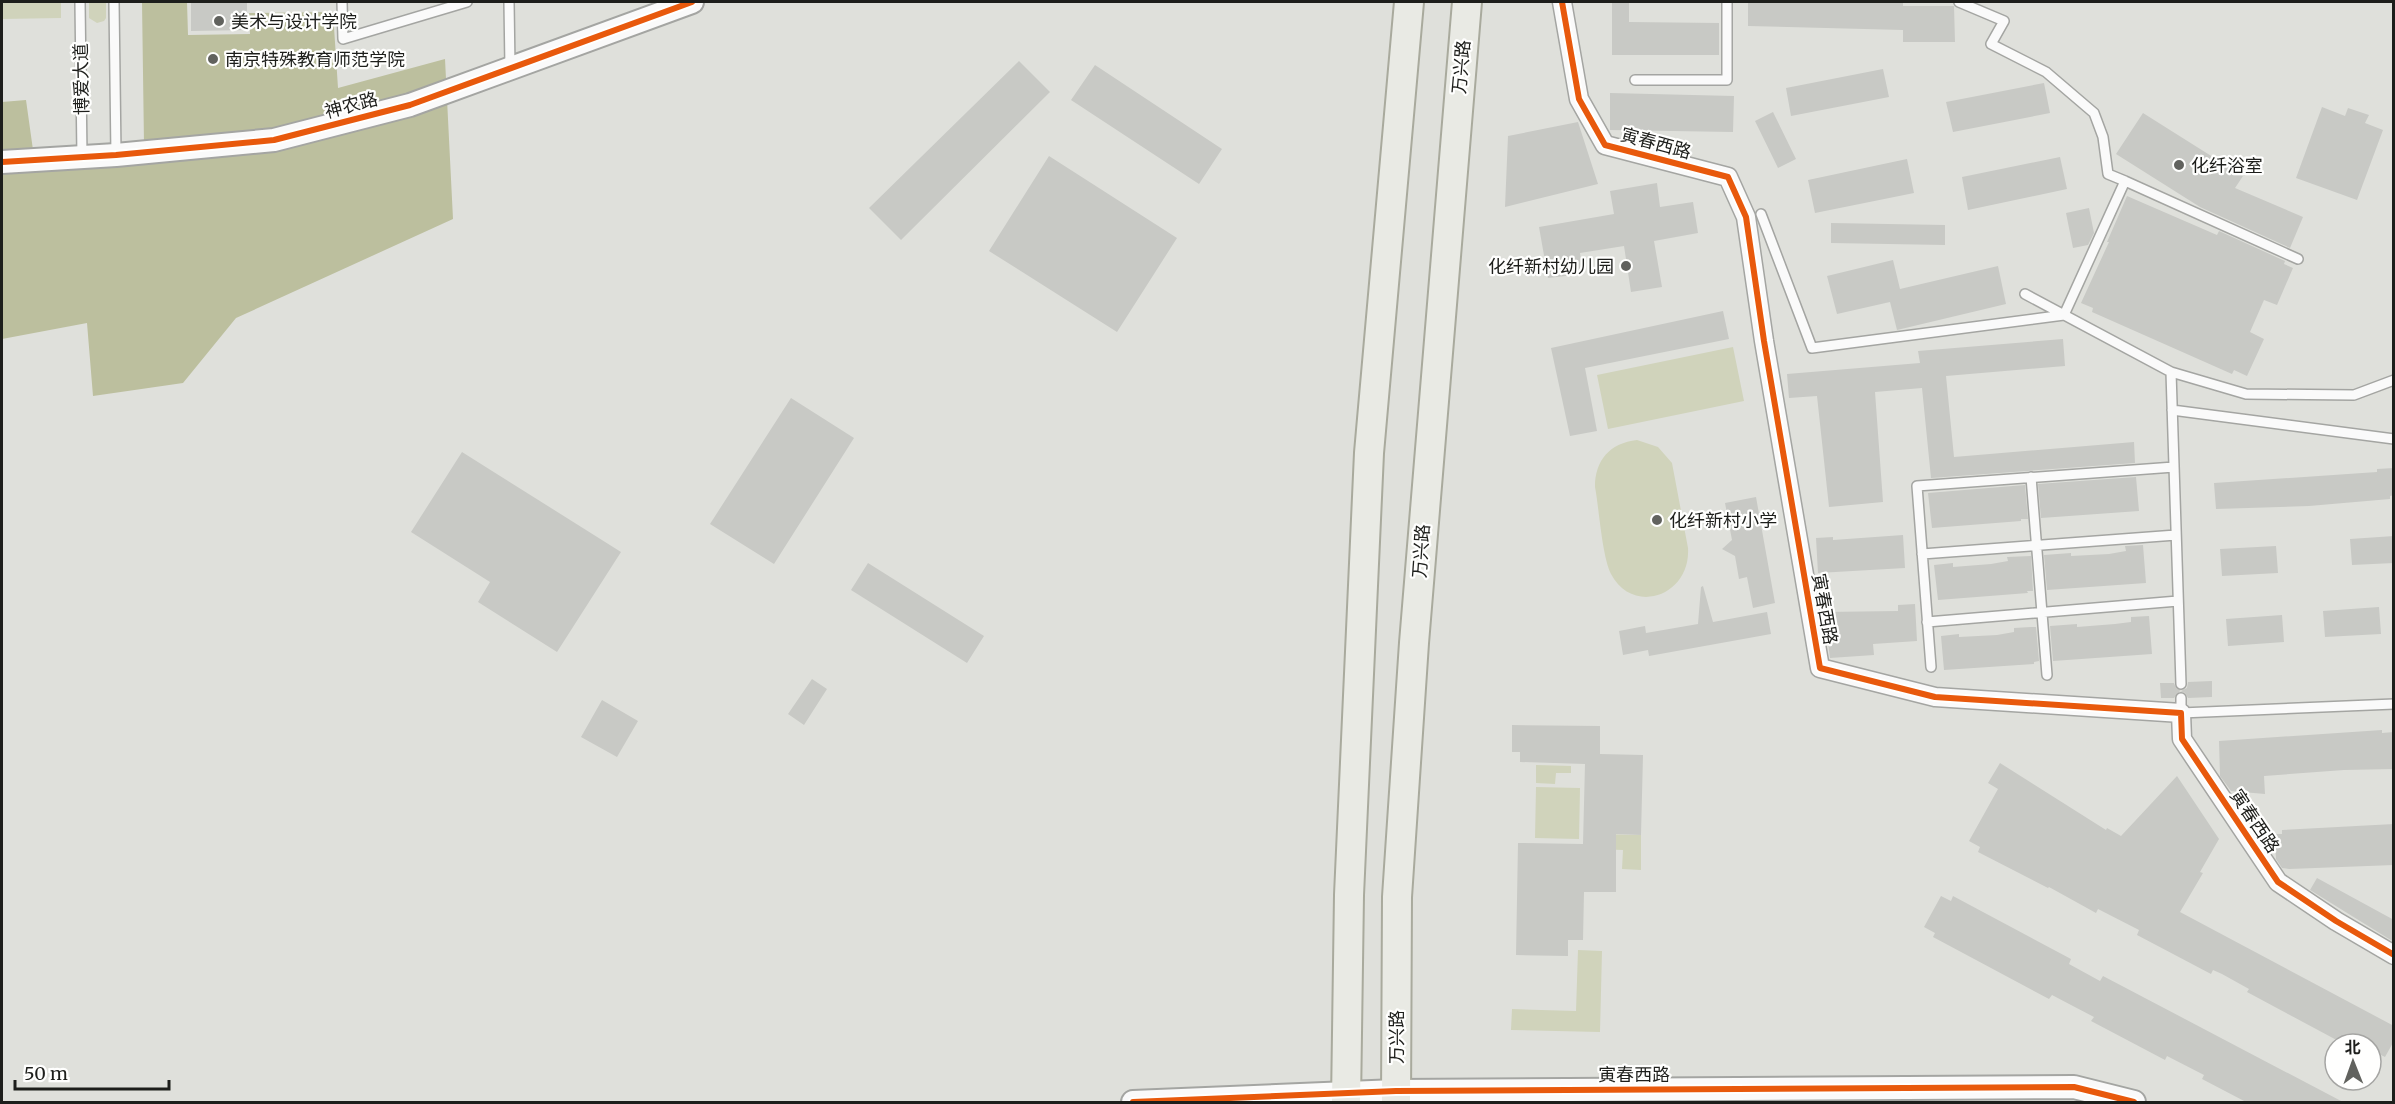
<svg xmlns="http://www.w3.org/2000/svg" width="2395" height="1104" font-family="Merriweather,'Noto Sans SC',serif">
  <rect width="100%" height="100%" fill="#dfe0db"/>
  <!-- green -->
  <path fill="#d0d3bb" d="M2,2H61V18L2,19Z
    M89,2H106V18L104,21L97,23L89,18Z
    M1733,347L1744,401L1608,429L1597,375Z
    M1637,440L1658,447L1672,463L1688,548C1691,596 1633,616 1611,574C1602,556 1599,508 1595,487C1595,460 1610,443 1637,440Z
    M1536,765L1571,766V773H1556L1555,784L1536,783Z
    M1536,787L1580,788L1579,839L1535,838Z
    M1595,834L1641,835V870L1622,869L1623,850L1595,849Z
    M1578,950L1602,951L1600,1032L1511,1030L1512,1009L1576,1011Z"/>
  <!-- forest -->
  <path fill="#bcbf9e" d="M142,2H187L188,35L250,34L249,13L333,12L338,88L445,59L453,219L236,318L183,383L93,396L87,323L2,339V102L26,100L33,150L144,144Z"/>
  <!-- building -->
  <path fill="#c8c9c5" d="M191,2H247V30L191,31Z
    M1612,2H1629V22L1719,23V55H1612Z
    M1748,2H1903V6H1954L1955,42H1903V30L1748,26Z
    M1019,61L1050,92L901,240L869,208Z
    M1095,65L1222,149L1199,184L1071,100Z
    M1883,69L1889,97L1791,116L1786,88Z
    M2044,83L2050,113L1953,132L1946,102Z
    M1610,93L1734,96L1733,132L1610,130Z
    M2322,107L2345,116L2348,108L2369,115L2365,123L2383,130L2357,200L2296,178Z
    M1773,112L1796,159L1778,168L1755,121Z
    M2143,113L2243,176L2235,188L2303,217L2290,248L2200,207L2116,154Z
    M1578,122L1598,184L1505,207L1508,136Z
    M1049,156L1177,238L1117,332L989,251Z
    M2060,157L2067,189L1968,210L1962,177Z
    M1907,159L1914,193L1815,213L1808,180Z
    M1657,183L1660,207L1693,202L1698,233L1654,241L1662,287L1631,292L1624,246L1580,253L1583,274L1548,278L1539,227L1614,214L1610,191Z
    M2127,196L2217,235L2219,231L2285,261L2284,264L2293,268L2277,305L2264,300L2250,332L2264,339L2247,376L2234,370L2232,374L2092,312L2093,308L2081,303L2109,242H2107Z
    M2089,208L2094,233L2088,245L2073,248L2066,213Z
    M1831,223L1945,225V245L1831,243Z
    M1893,260L1900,289L1998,266L2006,304L1897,330L1890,302L1837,314L1827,276Z
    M1723,311L1729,339L1585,368L1597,431L1570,436L1551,348Z
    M2063,339L2065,366L1946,376L1954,457L2134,442L2135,463L1931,478L1922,388L1875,392L1883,502L1829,507L1817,396L1789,398L1787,374L1920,363L1918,351Z
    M791,398L854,438L774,564L710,524Z
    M462,452L621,552L557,652L478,602L490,582L411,532Z
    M2394,468V495L2390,496V499L2309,506L2216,509L2214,483L2377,472V469Z
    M2136,477L2139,511L2041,518L2038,484Z
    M2025,485L2028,519H2021V521L1932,528L1928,493Z
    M1756,497L1775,603L1753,608L1747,577L1739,579L1735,556L1722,549L1732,540L1725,503Z
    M1903,535L1905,568L1818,573L1816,538L1833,537V540Z
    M2394,536V563L2352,565L2350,539Z
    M2143,545L2146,583L2047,590L2044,555L2071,553V556L2109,554L2126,551L2125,546Z
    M2276,546L2278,573L2222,576L2220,549Z
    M2031,556L2033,591H2027L2028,593L1938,600L1934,565L1953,563V567L1991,564L2008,561L2007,557Z
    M868,563L984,636L967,663L851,590Z
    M1703,586L1713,622L1767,612L1771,634L1649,656L1648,650L1623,655L1619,631L1645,626L1646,633L1698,624L1701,587Z
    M1915,604L1917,641L1873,644L1874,655L1830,658L1824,612L1898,611V605Z
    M2379,607L2381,634L2325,637L2323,611Z
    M2282,615L2284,642L2228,646L2226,619Z
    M2149,616L2152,654L2053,661L2050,626L2077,624V627L2115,624L2131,622V617Z
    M2031,627H2036L2039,661L2034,662V664L1944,670L1941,636L1959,634V637L1997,635L2014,632V628Z
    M812,679L827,689L804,725L788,714Z
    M2212,681V697L2188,698L2185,693L2180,691L2174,698H2161L2160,683H2174L2176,688L2181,691L2187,688L2188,682Z
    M602,700L638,721L617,757L581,737Z
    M1512,725L1600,726V754L1643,755L1641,835L1616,834V892H1584L1583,940H1568V956L1516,955L1518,843L1583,844L1585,764L1520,762V752H1512Z
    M2382,730V733L2394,732V769L2344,770L2264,776L2265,794L2231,791L2220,776L2219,741Z
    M2000,763L2106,830L2107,828L2121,836L2177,776L2219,839L2200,872L2203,873L2180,912L2394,1026V1041L2385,1057L2371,1050V1044H2344L2247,992L2249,989L2222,974L2213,970L2211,974L2137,935L2139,930L2098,909L2096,913L2049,887L2048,888L1978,852L1980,847L1969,841L1998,789L1988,783Z
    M2394,824V865L2289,869L2282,868L2276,859L2275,834H2282V830Z
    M2317,878L2394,920V942L2310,890Z
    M1941,896L1951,901L1953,896L2071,959L2069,964L2100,981L2103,976L2343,1102H2246L2202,1079L2204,1075L2167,1056L2165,1060L2091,1021L2094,1017L2071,1005L2052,995L2049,999L1933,937L1935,933L1924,927Z"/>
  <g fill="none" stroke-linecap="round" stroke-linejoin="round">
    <defs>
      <path id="service" d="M80,2L82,157
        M114,2L116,155
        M342,2L343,39L467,2
        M509,2L510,68
        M1959,2L2004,21L1991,44L2046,72L2094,113L2103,137L2108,174L2125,181
        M1635,80H1727V2
        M1761,214L1812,348L2064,315L2125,181L2298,259
        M2025,294L2171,372L2181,684
        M2171,372L2246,394L2354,395L2394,380
        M2172,410L2394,439
        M2031,477L2047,675
        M1922,554L2176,535
        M1927,622L2178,601
        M1931,667L1917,486L2174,467
        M2181,698V713L2394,704"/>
      <path id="minor" d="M1562,2L1579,99L1605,145L1728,177L1746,217L1764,341L1820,668L1935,697L2181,713L2182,739L2278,882L2336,921L2394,955"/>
      <path id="tertiary" d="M2,162L116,155L274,140L410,105L692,2
        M1133,1102L1396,1091L2074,1087L2134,1102"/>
      <path id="primary" d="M1346,1102L1349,895L1369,453L1409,2
        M1396,1102L1397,897L1414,643L1467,2"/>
    </defs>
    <!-- service casing -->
    <use href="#service" stroke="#a4a5a2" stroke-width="12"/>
    <!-- minor casing -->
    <use href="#minor" stroke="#a4a5a2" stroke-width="21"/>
    <!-- tertiary casing -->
    <use href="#tertiary" stroke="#a4a5a2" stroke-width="26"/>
    <!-- primary casing -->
    <use href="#primary" stroke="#a9aa9d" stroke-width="32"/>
    <!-- service -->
    <use href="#service" stroke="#fafafa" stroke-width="9"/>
    <!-- minor -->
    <use href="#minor" stroke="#fafafa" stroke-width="18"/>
    <!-- tertiary -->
    <use href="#tertiary" stroke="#fafafa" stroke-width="22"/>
    <!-- primary -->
    <use href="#primary" stroke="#e9eae4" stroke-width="28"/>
    <defs>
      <path id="cycleway" d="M1562,2L1579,99L1605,145L1728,177L1746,217L1764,341L1820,668L1935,697L2181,713L2182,739L2278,882L2336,921L2394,955
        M2,162L116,155L274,140L410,105L692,2
        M1133,1102L1396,1091L2074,1087L2134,1102"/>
    </defs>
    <!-- cycleway casing -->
    <use href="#cycleway" stroke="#fffffe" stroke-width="10"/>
    <!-- cycleway -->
    <use href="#cycleway" stroke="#e8590c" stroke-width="6"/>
  </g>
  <!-- markers -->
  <g fill="#61625e" stroke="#fffffe" stroke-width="2">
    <circle cx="219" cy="21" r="6"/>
    <circle cx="213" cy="59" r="6"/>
    <circle cx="2179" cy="165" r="6"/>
    <circle cx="1626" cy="266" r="6"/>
    <circle cx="1657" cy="520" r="6"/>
  </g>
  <g text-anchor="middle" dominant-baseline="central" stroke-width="4.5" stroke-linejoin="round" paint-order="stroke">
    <!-- poi labels -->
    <g font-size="18" fill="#1d1e1b" stroke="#fffffe" text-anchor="start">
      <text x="231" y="21">美术与设计学院</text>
      <text x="225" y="59">南京特殊教育师范学院</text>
      <text x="2191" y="165">化纤浴室</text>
      <text x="1614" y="266" text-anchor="end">化纤新村幼儿园</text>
      <text x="1669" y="520">化纤新村小学</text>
    </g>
    <!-- street labels -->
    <g font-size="18" fill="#1d1e1b" stroke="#fffffe">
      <text transform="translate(1461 67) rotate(-85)">万兴路</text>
      <text transform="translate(81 79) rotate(-91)">博爱大道</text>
      <text transform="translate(351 105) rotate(-15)">神农路</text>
      <text transform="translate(1656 143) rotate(15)">寅春西路</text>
      <text transform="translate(1421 551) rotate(-86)">万兴路</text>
      <text transform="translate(1825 609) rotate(80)">寅春西路</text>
      <text transform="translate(2255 821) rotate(56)">寅春西路</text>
      <text transform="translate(1396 1037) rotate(-90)">万兴路</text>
      <text x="1634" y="1074">寅春西路</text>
    </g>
  </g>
  <!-- border -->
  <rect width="2395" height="1104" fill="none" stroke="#1d1e1b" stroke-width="6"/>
  <!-- north arrow -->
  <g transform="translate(2353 1062) rotate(359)"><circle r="28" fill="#fffffe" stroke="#a5a5a3" stroke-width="1.5"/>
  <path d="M0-4.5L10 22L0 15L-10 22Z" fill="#61625e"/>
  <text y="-9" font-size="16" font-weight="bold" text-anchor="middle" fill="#1d1e1b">北</text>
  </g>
  <!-- scale -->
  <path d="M15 1080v9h154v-9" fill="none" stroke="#1d1e1b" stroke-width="3"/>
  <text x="24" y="1080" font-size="18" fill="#1d1e1b" stroke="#fffffe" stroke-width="4.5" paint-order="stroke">50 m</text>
</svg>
